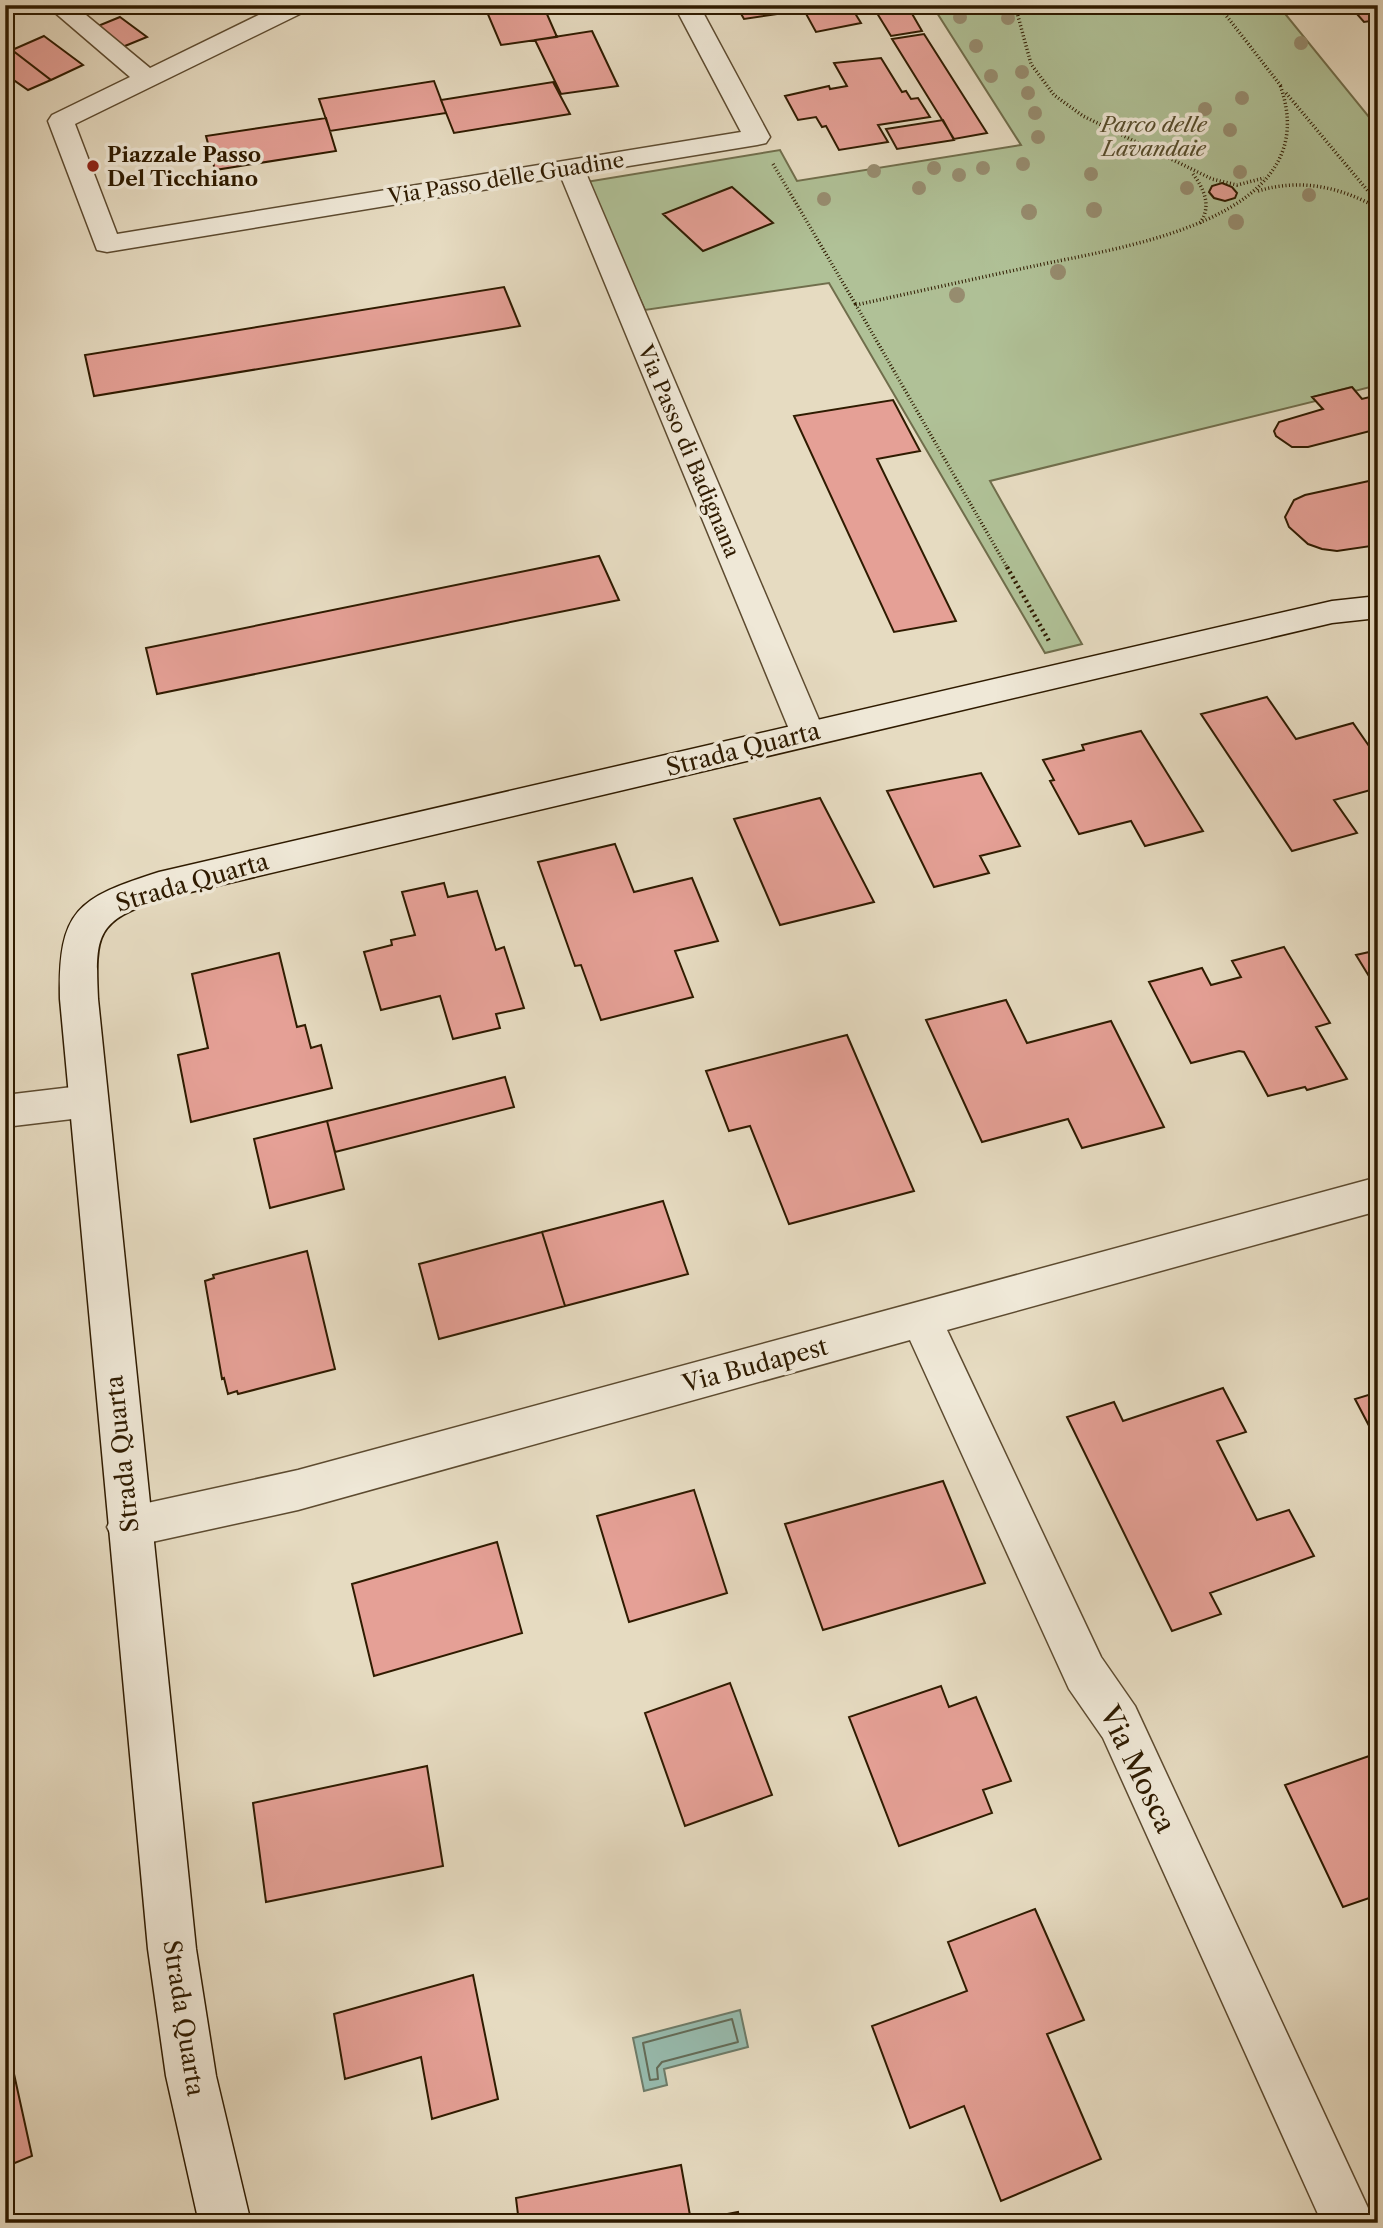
<svg xmlns="http://www.w3.org/2000/svg" width="1383" height="2228" font-family="'Libre Caslon Text',serif">
  <rect width="100%" height="100%" fill="#e6dbc1"/>
  <filter id="stains"><feTurbulence type="fractalNoise" baseFrequency=".00286" numOctaves="4"/><feColorMatrix values="0 0 0 0 .2 0 0 0 0 .09 0 0 0 0 .02 0 0 0 .5 -.17"/></filter>
  <radialGradient id="worn" r=".72"><stop offset=".6" stop-color="#630" stop-opacity="0"/><stop offset="1" stop-color="#630" stop-opacity=".3"/></radialGradient>
  <!-- green -->
  <path fill="#b0c197" stroke="#706e4c" stroke-width="2" d="M932,5H1278L1378,128V385L1355,391L1351,387L1313,397L1316,401L990,481L1082,644L1045,653L829,283L645,310L586,182L780,150L797,181L1021,145Z"/>
  <!-- water -->
  <path fill="#97bbae" stroke="#6d7b68" stroke-width="2" d="M740,2010L748,2047L664,2069L667,2085L644,2091L633,2038Z"/>
  <g fill="none" stroke-linecap="round" stroke-linejoin="round">
    <!-- shore -->
    <path stroke="#636b57" stroke-width="2" d="M732,2019L738,2042L662,2062L657,2068L658,2079L650,2080L643,2043Z"/>
  </g>
  <!-- building -->
  <path fill="#e5a096" stroke="#2f1b00" stroke-width="2" d="M484,5H543L557,37L501,45Z
    M736,5H850L861,23L816,32L804,10L744,19Z
    M872,5H907L922,31L891,36Z
    M1349,5H1378V20L1364,22Z
    M120,17L147,37L120,48L93,28Z
    M592,31L618,86L561,94L535,40Z
    M924,34L987,133L954,139L892,39Z
    M44,36L83,65L51,80L12,50Z
    M12,50L51,80L28,90L12,79L5,82V53Z
    M881,58L902,92L906,91L911,99L918,98L930,117L878,125L888,142L839,150L826,126L822,127L816,117L798,120L785,96L829,86L830,89L847,86L834,63Z
    M434,81L446,113L330,131L319,99Z
    M553,82L570,114L454,133L441,100Z
    M326,118L336,151L215,170L206,136Z
    M943,120L954,140L897,149L886,129Z
    M1222,183L1232,187L1237,193L1235,198L1225,201L1214,198L1209,192L1212,186Z
    M732,187L773,223L703,251L663,214Z
    M504,287L520,326L94,396L85,355Z
    M1352,387L1362,399L1378,395V429L1308,447H1292L1276,436L1274,431L1279,422L1323,409L1312,397Z
    M893,400L920,451L877,459L956,621L894,632L794,416Z
    M1378,479V545L1337,551L1322,549L1308,544L1289,527L1285,517L1294,500L1305,495Z
    M599,556L619,600L157,694L146,648Z
    M1267,697L1296,739L1353,723L1378,759V788L1334,800L1357,833L1292,851L1201,714Z
    M1141,731L1203,831L1145,846L1131,821L1079,834L1050,781L1054,780L1043,760L1084,750L1082,745Z
    M981,773L1020,846L980,856L989,873L934,887L887,791Z
    M820,798L874,902L780,925L734,819Z
    M615,844L634,892L692,878L718,941L675,951L693,997L601,1020L581,965L575,966L538,862Z
    M444,883L448,897L477,891L496,950L504,947L524,1008L496,1014L500,1028L453,1039L440,996L381,1010L364,952L392,945L391,940L415,935L402,892Z
    M1284,947L1330,1023L1316,1027L1347,1079L1307,1090L1305,1087L1268,1096L1244,1052L1239,1051L1191,1063L1149,982L1202,968L1211,985L1241,977L1232,961Z
    M1378,950V991L1356,955Z
    M279,953L297,1027L305,1025L311,1048L321,1045L332,1088L191,1122L178,1055L208,1048L192,974Z
    M1006,1000L1027,1043L1111,1021L1164,1127L1082,1148L1068,1119L982,1142L926,1020Z
    M847,1035L914,1191L789,1224L750,1126L729,1131L706,1071Z
    M505,1077L514,1107L335,1152L327,1121Z
    M327,1121L344,1189L270,1208L254,1139Z
    M663,1201L688,1274L565,1306L542,1232Z
    M542,1232L565,1306L439,1339L419,1264Z
    M307,1251L335,1369L238,1394L237,1391L228,1394L224,1378L222,1379L205,1281L214,1278L213,1275Z
    M1223,1388L1246,1432L1217,1441L1257,1520L1289,1510L1314,1556L1210,1593L1221,1614L1172,1631L1067,1417L1114,1402L1123,1421Z
    M1378,1392V1440L1377,1441L1355,1399Z
    M943,1481L985,1583L823,1630L785,1524Z
    M694,1490L727,1593L629,1622L597,1516Z
    M497,1542L522,1633L374,1676L352,1584Z
    M13,1618L14,1662L5,1663V1619Z
    M730,1683L772,1795L685,1826L645,1713Z
    M941,1686L949,1707L976,1697L1011,1781L983,1790L992,1813L899,1846L849,1717Z
    M1378,1753V1895L1343,1907L1285,1785Z
    M427,1766L443,1866L266,1902L253,1803Z
    M1035,1909L1084,2020L1047,2034L1101,2159L1001,2201L964,2106L910,2128L872,2026L967,1991L948,1942Z
    M473,1975L498,2099L432,2119L421,2057L345,2079L334,2014Z
    M5,2033L32,2156L5,2167Z
    M681,2165L691,2221L738,2212L740,2223H519L516,2198Z"/>
  <g fill="none" stroke-linecap="round" stroke-linejoin="round">
    <defs>
      <path id="street" d="M46,5H74L150,68L279,5H311L308,10L75,124L117,234L741,132L674,5H699L770,137L766,143L757,145L586,173L825,734L820,743L808,746L796,743L791,734L561,177L107,252L97,250L48,121L52,115L130,77Z
        M89,1085L103,1090L108,1101L103,1112L89,1117L5,1127V1095Z
        M1378,1177V1211L947,1330L1101,1657L1135,1706L1375,2223H1322L1103,1738L1069,1689L910,1340L298,1510L129,1547L114,1541L107,1527L114,1513L129,1507L298,1470Z"/>
      <path id="secondary" d="M1378,596V618L1332,623L161,899C96,921 95,934 98,999L196,1949L216,2076L251,2223H199L166,2076L148,1949L60,999C58,909 78,898 159,872L1332,601Z"/>
    </defs>
    <!-- street casing -->
    <use href="#street" stroke="#5d4b30" stroke-width="3"/>
    <!-- secondary casing -->
    <use href="#secondary" stroke="#2f1b00" stroke-width="3"/>
    <!-- path-far1 -->
    <path stroke="#2f1b00" stroke-width="3.5" stroke-dasharray="1 2.5" stroke-linecap="butt" d="M1015,5L1031,64L1054,95L1083,116L1212,179L1237,185L1264,178
      M1218,5L1281,86
      M1286,93L1378,203
      M773,164L856,305
      M1193,174C1204,189 1212,206 1200,223
      M1258,191C1301,178 1340,187 1378,208
      M1008,569L856,305C915,292 974,279 1034,266C1121,247 1329,220 1280,85"/>
    <!-- path -->
    <path stroke="#2f1b00" stroke-width="4.5" stroke-dasharray="2 3.5" stroke-linecap="butt" d="M1007,567L1049,641"/>
    <!-- street -->
    <use href="#street" fill="#efe8d7" fill-rule="evenodd"/>
    <!-- secondary -->
    <use href="#secondary" fill="#efe8d7" fill-rule="evenodd"/>
  </g>
  <!-- trees -->
  <g fill="#978d70">
    <circle cx="960" cy="17" r="7"/>
    <circle cx="1008" cy="18" r="7"/>
    <circle cx="1301" cy="43" r="7"/>
    <circle cx="976" cy="46" r="7"/>
    <circle cx="1022" cy="72" r="7"/>
    <circle cx="991" cy="76" r="7"/>
    <circle cx="1028" cy="93" r="7"/>
    <circle cx="1242" cy="98" r="7"/>
    <circle cx="1205" cy="109" r="7"/>
    <circle cx="1035" cy="113" r="7"/>
    <circle cx="1230" cy="130" r="7"/>
    <circle cx="1038" cy="137" r="7"/>
    <circle cx="1023" cy="164" r="7"/>
    <circle cx="934" cy="168" r="7"/>
    <circle cx="983" cy="168" r="7"/>
    <circle cx="874" cy="171" r="7"/>
    <circle cx="1240" cy="172" r="7"/>
    <circle cx="1091" cy="174" r="7"/>
    <circle cx="959" cy="175" r="7"/>
    <circle cx="919" cy="188" r="7"/>
    <circle cx="1187" cy="188" r="7"/>
    <circle cx="1309" cy="195" r="7"/>
    <circle cx="824" cy="199" r="7"/>
    <circle cx="1094" cy="210" r="8"/>
    <circle cx="1029" cy="212" r="8"/>
    <circle cx="1236" cy="222" r="8"/>
    <circle cx="1058" cy="272" r="8"/>
    <circle cx="957" cy="295" r="8"/>
  </g>
  <!-- markers -->
  <circle fill="#8f2418" stroke="#efe8d7" stroke-width="2.5" cx="93" cy="166" r="7"/>
  <g text-anchor="middle" dominant-baseline="central" stroke-width="7" stroke-linejoin="round" paint-order="stroke">
    <!-- far-park labels -->
    <g font-size="21" font-style="italic" fill="#564d2d" stroke="#efe8d7">
      <text x="1154" y="124">Parco delle<tspan x="1154" dy="24">Lavandaie</tspan></text>
    </g>
    <!-- far-poi labels -->
    <g font-size="21" font-weight="bold" fill="#2f1b00" stroke="#efe8d7" text-anchor="start">
      <text x="107" y="154">Piazzale Passo<tspan x="107" dy="24">Del Ticchiano</tspan></text>
    </g>
    <!-- far-street labels -->
    <g font-size="21" fill="#2f1b00" stroke="#efe8d7">
      <text transform="translate(506 178) rotate(-9)">Via Passo delle Guadine</text>
      <text transform="translate(689 451) rotate(67)">Via Passo di Badignana</text>
    </g>
    <!-- street labels -->
    <g font-size="24" fill="#2f1b00" stroke="#efe8d7">
      <text transform="translate(743 749) rotate(-14)">Strada Quarta</text>
      <text transform="translate(192 882) rotate(-16)">Strada Quarta</text>
      <text transform="translate(755 1365) rotate(-15)">Via Budapest</text>
      <text transform="translate(122 1454) rotate(-96)">Strada Quarta</text>
      <text transform="translate(184 2018) rotate(81)">Strada Quarta</text>
    </g>
    <!-- near-street labels -->
    <g font-size="28" fill="#2f1b00" stroke="#efe8d7">
      <text transform="translate(1138 1769) rotate(64)">Via Mosca</text>
    </g>
  </g>
  <!-- margin -->
  <rect width="1383" height="2228" fill="none" stroke="#e6dbc1" stroke-width="28"/>
  <rect x="7" y="7" width="1369" height="2214" fill="none" stroke="#2f1b00" stroke-width="3.5"/>
  <rect x="14" y="14" width="1355" height="2200" fill="none" stroke="#2f1b00" stroke-width="2"/>
  <rect width="100%" height="100%" filter="url(#stains)"/>
  <rect width="100%" height="100%" fill="url(#worn)"/>
</svg>
